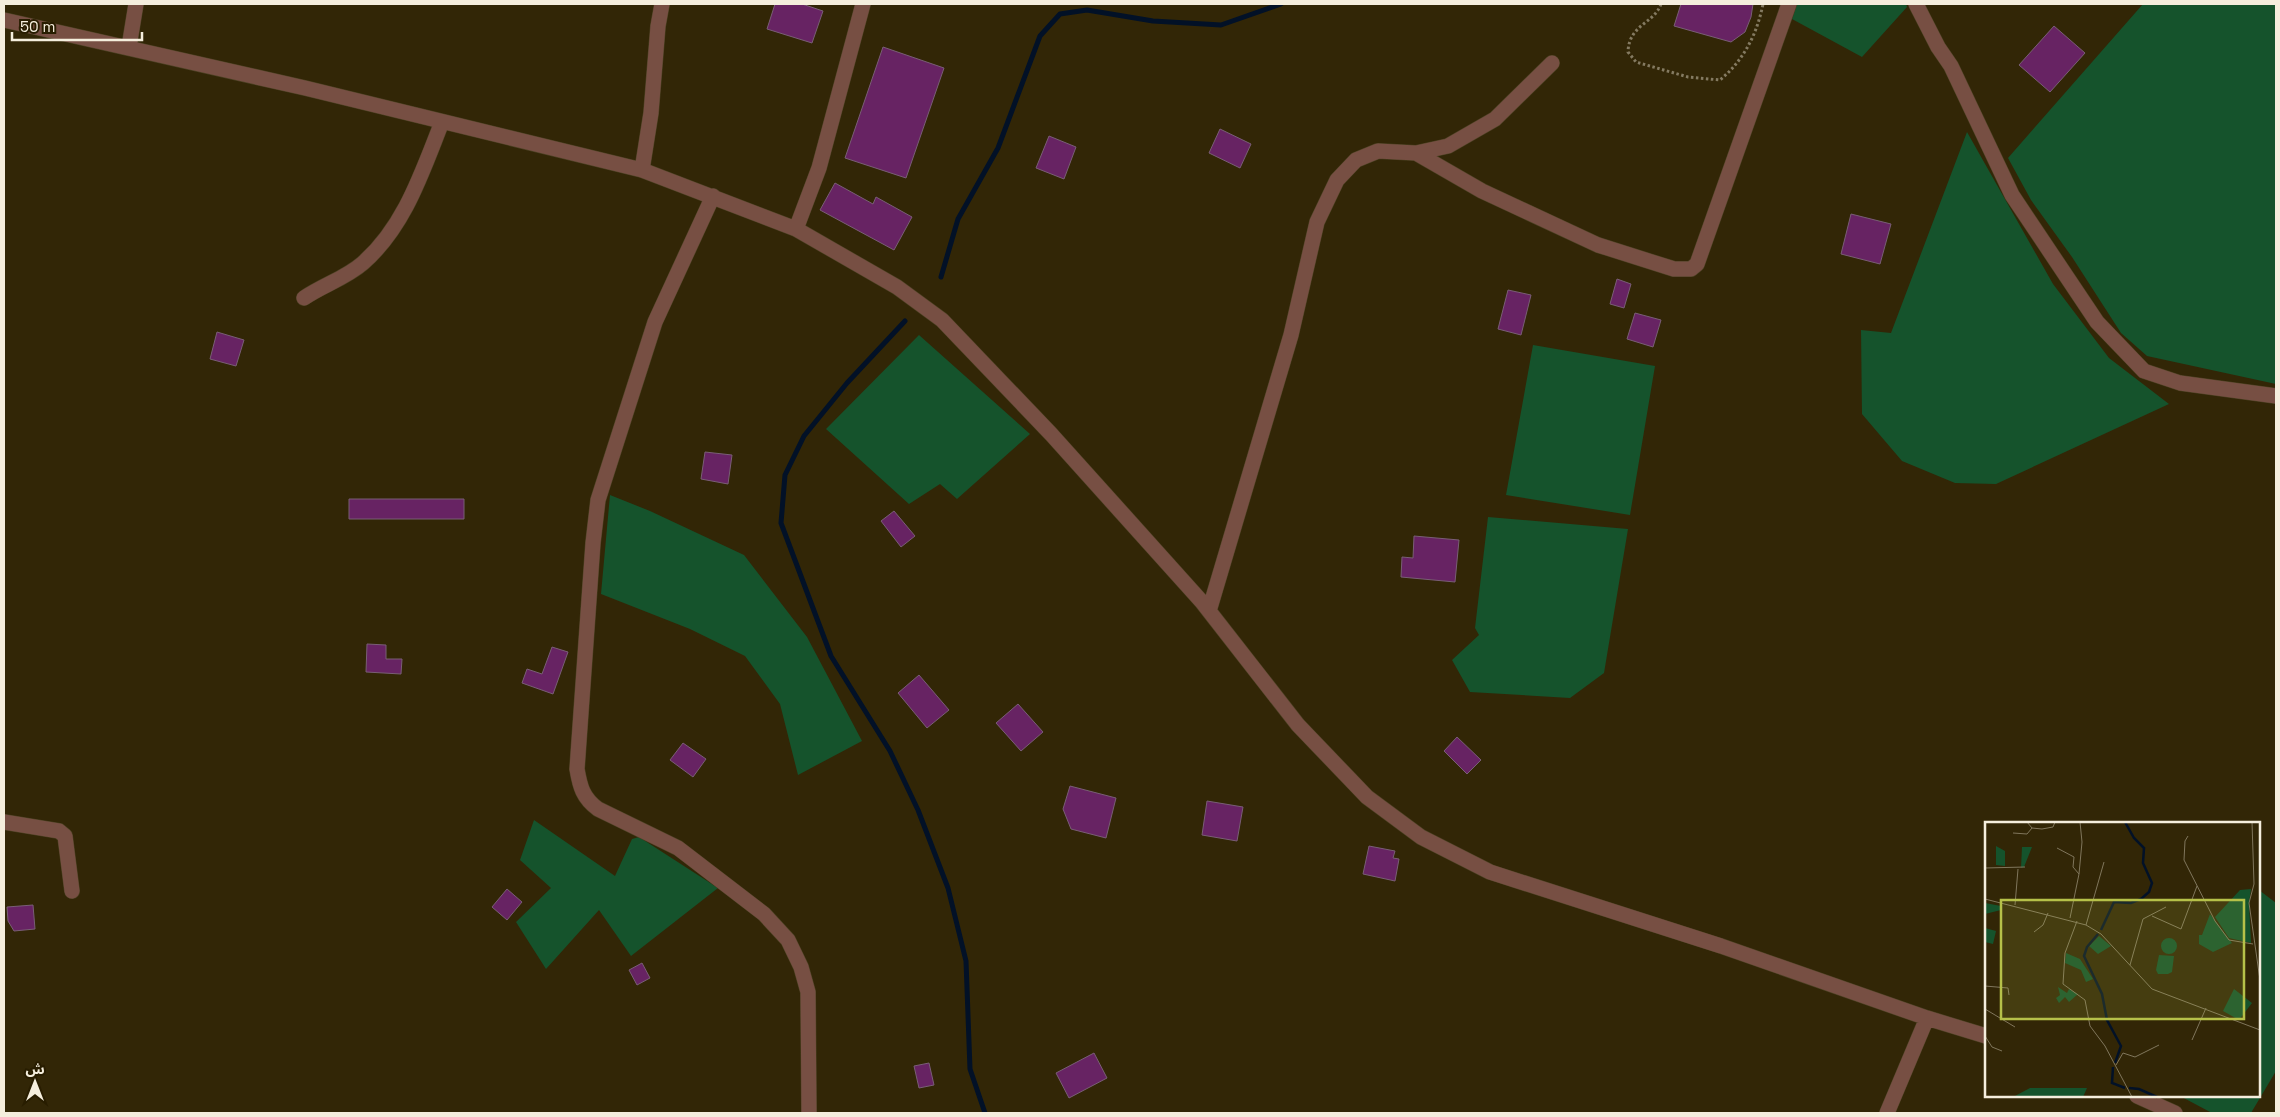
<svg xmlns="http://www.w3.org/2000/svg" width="2280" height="1117" font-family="'Space Grotesk','Noto Sans Arabic',sans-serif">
  <rect width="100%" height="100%" fill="#322606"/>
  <!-- green -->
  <path fill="#15532c" d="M1797,4H1906L1907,7L1862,57L1792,19Z
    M2143,4H2276V384L2147,356L2121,333L2072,257L2031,200L2008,158Z
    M1967,132L2053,284L2109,358L2169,404L1996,484L1955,483L1902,461L1862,414L1861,330L1891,333Z
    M919,335L1030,434L957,499L940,484L909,504L826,429Z
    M1533,345L1655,366L1630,515L1506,495Z
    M610,495L650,511L744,555L807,637L862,741L798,775L780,704L745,656L690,629L601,594Z
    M1488,517L1628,529L1604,673L1570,698L1470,692L1452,660L1479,635L1475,628Z
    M534,820L615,876L632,839L639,837L718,888L631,956L599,910L546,969L516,922L551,888L520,860Z
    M2259,890L2276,903V1071L2251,1113H2212L2180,1096H2259Z"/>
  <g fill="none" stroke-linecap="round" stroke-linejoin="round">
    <!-- stream -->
    <path stroke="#021127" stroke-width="5" d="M941,277L958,219L998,148L1040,36L1060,14L1087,10L1153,21L1221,25L1281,4
      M905,321L847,383L804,436L785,475L781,523L831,656L890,751L918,810L948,888L966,961L970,1069L985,1113"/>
  </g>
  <!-- building -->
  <path fill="#672363" stroke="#795e75" d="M775,4H802L823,11L812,43L767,29Z
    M1681,4H1753L1751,17L1745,32L1731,42L1674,26Z
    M2054,26L2085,53L2050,92L2019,65Z
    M883,47L944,68L906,178L845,158Z
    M1220,129L1251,144L1240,168L1209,153Z
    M1049,136L1076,147L1064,179L1036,168Z
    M835,183L873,204L876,197L912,217L894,250L820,210Z
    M1851,214L1891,224L1880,264L1841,254Z
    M1617,279L1631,284L1624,308L1610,304Z
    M1508,290L1531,295L1521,335L1498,329Z
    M1635,313L1661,320L1653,347L1627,339Z
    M217,332L244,340L236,366L210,359Z
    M705,452L732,455L728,484L701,479Z
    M349,499H464V519H349Z
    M894,511L915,536L901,547L881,521Z
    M1414,536L1459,540L1455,582L1401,577L1402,557L1413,558Z
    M367,644L386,645V659H402L401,674L366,672Z
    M552,647L568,652L553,694L522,683L527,669L542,674Z
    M919,675L949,710L927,728L898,693Z
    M1018,704L1043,732L1021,751L996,723Z
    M1457,737L1481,760L1467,774L1444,751Z
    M683,743L706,759L693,777L670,760Z
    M1070,786L1116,798L1106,838L1071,829L1063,809Z
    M1207,801L1243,807L1237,841L1202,835Z
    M1369,846L1395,851L1393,858L1399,859L1395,881L1363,874Z
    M507,889L522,902L507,920L492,907Z
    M33,905L35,929L14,931L8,921L7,907Z
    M642,963L650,978L637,985L629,970Z
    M1094,1053L1107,1078L1069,1098L1056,1073Z
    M929,1063L934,1085L919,1088L914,1066Z"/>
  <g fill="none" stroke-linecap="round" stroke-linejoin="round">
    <defs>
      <path id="minor" d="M1916,4L1938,47L1951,66L2012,195L2097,322L2144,371L2180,383L2276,396
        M4,20L305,88L642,170L796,229L897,287L942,320L1051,434L1202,602L1298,725L1367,797L1421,837L1490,872L1721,946L1927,1018L1986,1036
        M129,47L136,4
        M1416,153L1482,191L1598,245L1674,269H1691L1697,264L1789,4
        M642,170L651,113L658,26L662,4
        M713,196L655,322L598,500L593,543L577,769C580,787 583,798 598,809L678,848L764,914L788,940L801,967L808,992L809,1113
        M796,229L819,168L863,4
        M304,298C323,285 346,278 363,263C405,226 422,172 442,122
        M1209,611L1291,335L1317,222L1337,180L1356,160L1378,151L1416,153L1448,146L1495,119L1552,63
        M4,822L59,831L65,836L72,891
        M2137,1096L2175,1113
        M1887,1113L1927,1018"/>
    </defs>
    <!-- minor casing -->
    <use href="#minor" stroke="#4d4224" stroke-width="16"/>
    <!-- path -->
    <path stroke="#847a61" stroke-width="3" stroke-dasharray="2.5 2.5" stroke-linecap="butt" d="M1661,4C1654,24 1629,24 1628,52L1636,62L1688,77L1720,80C1744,60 1757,34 1763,4"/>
    <!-- minor -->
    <use href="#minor" stroke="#774f43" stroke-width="15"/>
  </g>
  <!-- overview -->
  <g transform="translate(1985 822)">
    <rect width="275" height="275" fill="#322606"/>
    <path d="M11,24L20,29V44L11,43ZM37,25H47L39,45L36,46ZM266,67L264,81L266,121L244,116L230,95L255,68ZM0,81L16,84V88L0,92ZM225,92L247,121L228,130L214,122V113H217ZM0,106L11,109L8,122L0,120ZM114,114L126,124L113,132L104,124ZM176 124a8 8 0 1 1 16 0a8 8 0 1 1-16 0ZM81,131L95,137L108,157L101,160L96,148L80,141ZM174,133L189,134L187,150L183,152H173L171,148ZM73,165L82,171L84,167L93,172L84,180L80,175L74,181L71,176L75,173ZM249,167L267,181L254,198L238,189ZM45,266H102L98,275H28Z" fill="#15532c"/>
    <path fill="none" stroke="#021127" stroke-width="2.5" d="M116,108L129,80L146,81L156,77L164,70L167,61L158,41L159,26L149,16L140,0M113,112L102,125L99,134L117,172L122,198L136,224L130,241M128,245L127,261L140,266M144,266L154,267L172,275"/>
    <path fill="none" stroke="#80765c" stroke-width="1" d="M42,0L47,6L57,7L68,5L70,0M267,0L269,62L264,81L275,158M28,11L42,12L47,6M203,14L200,19L199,38L230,99L244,118L268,122M72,26L89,35L88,45L94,52M0,46L40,45M0,77L101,103L116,112L167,167L275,208M30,83L33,47M167,94L196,107L212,64M85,96L94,52L97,20L95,0M92,99L80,131L78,162L100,178L105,204L120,224L147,275M101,103L119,40M49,110L58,103L63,91M145,143L158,97L181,85M0,164L23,166L24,173M0,187L30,205M0,214L7,225L17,229M207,218L221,186M131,243L138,231L150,235L174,223"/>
    <path fill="#b6c149" fill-opacity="0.15" stroke="#b6c149" stroke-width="2.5" d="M16,78H259V197H16Z"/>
    <rect width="275" height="275" fill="none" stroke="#f5eedd" stroke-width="2.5"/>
  </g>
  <!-- border -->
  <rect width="2280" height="1117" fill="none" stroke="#f5eedd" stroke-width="10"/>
  <!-- north arrow -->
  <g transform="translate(35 1082)" stroke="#281d00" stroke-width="4" paint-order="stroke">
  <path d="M0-4L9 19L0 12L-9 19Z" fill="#f5eedd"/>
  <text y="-8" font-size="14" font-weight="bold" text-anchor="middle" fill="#f5eedd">ش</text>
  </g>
  <!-- scale -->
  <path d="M12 32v8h130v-8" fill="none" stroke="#f5eedd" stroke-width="2.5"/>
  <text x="20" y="32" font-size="15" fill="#f5eedd" stroke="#281d00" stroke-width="4" paint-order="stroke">50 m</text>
</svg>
